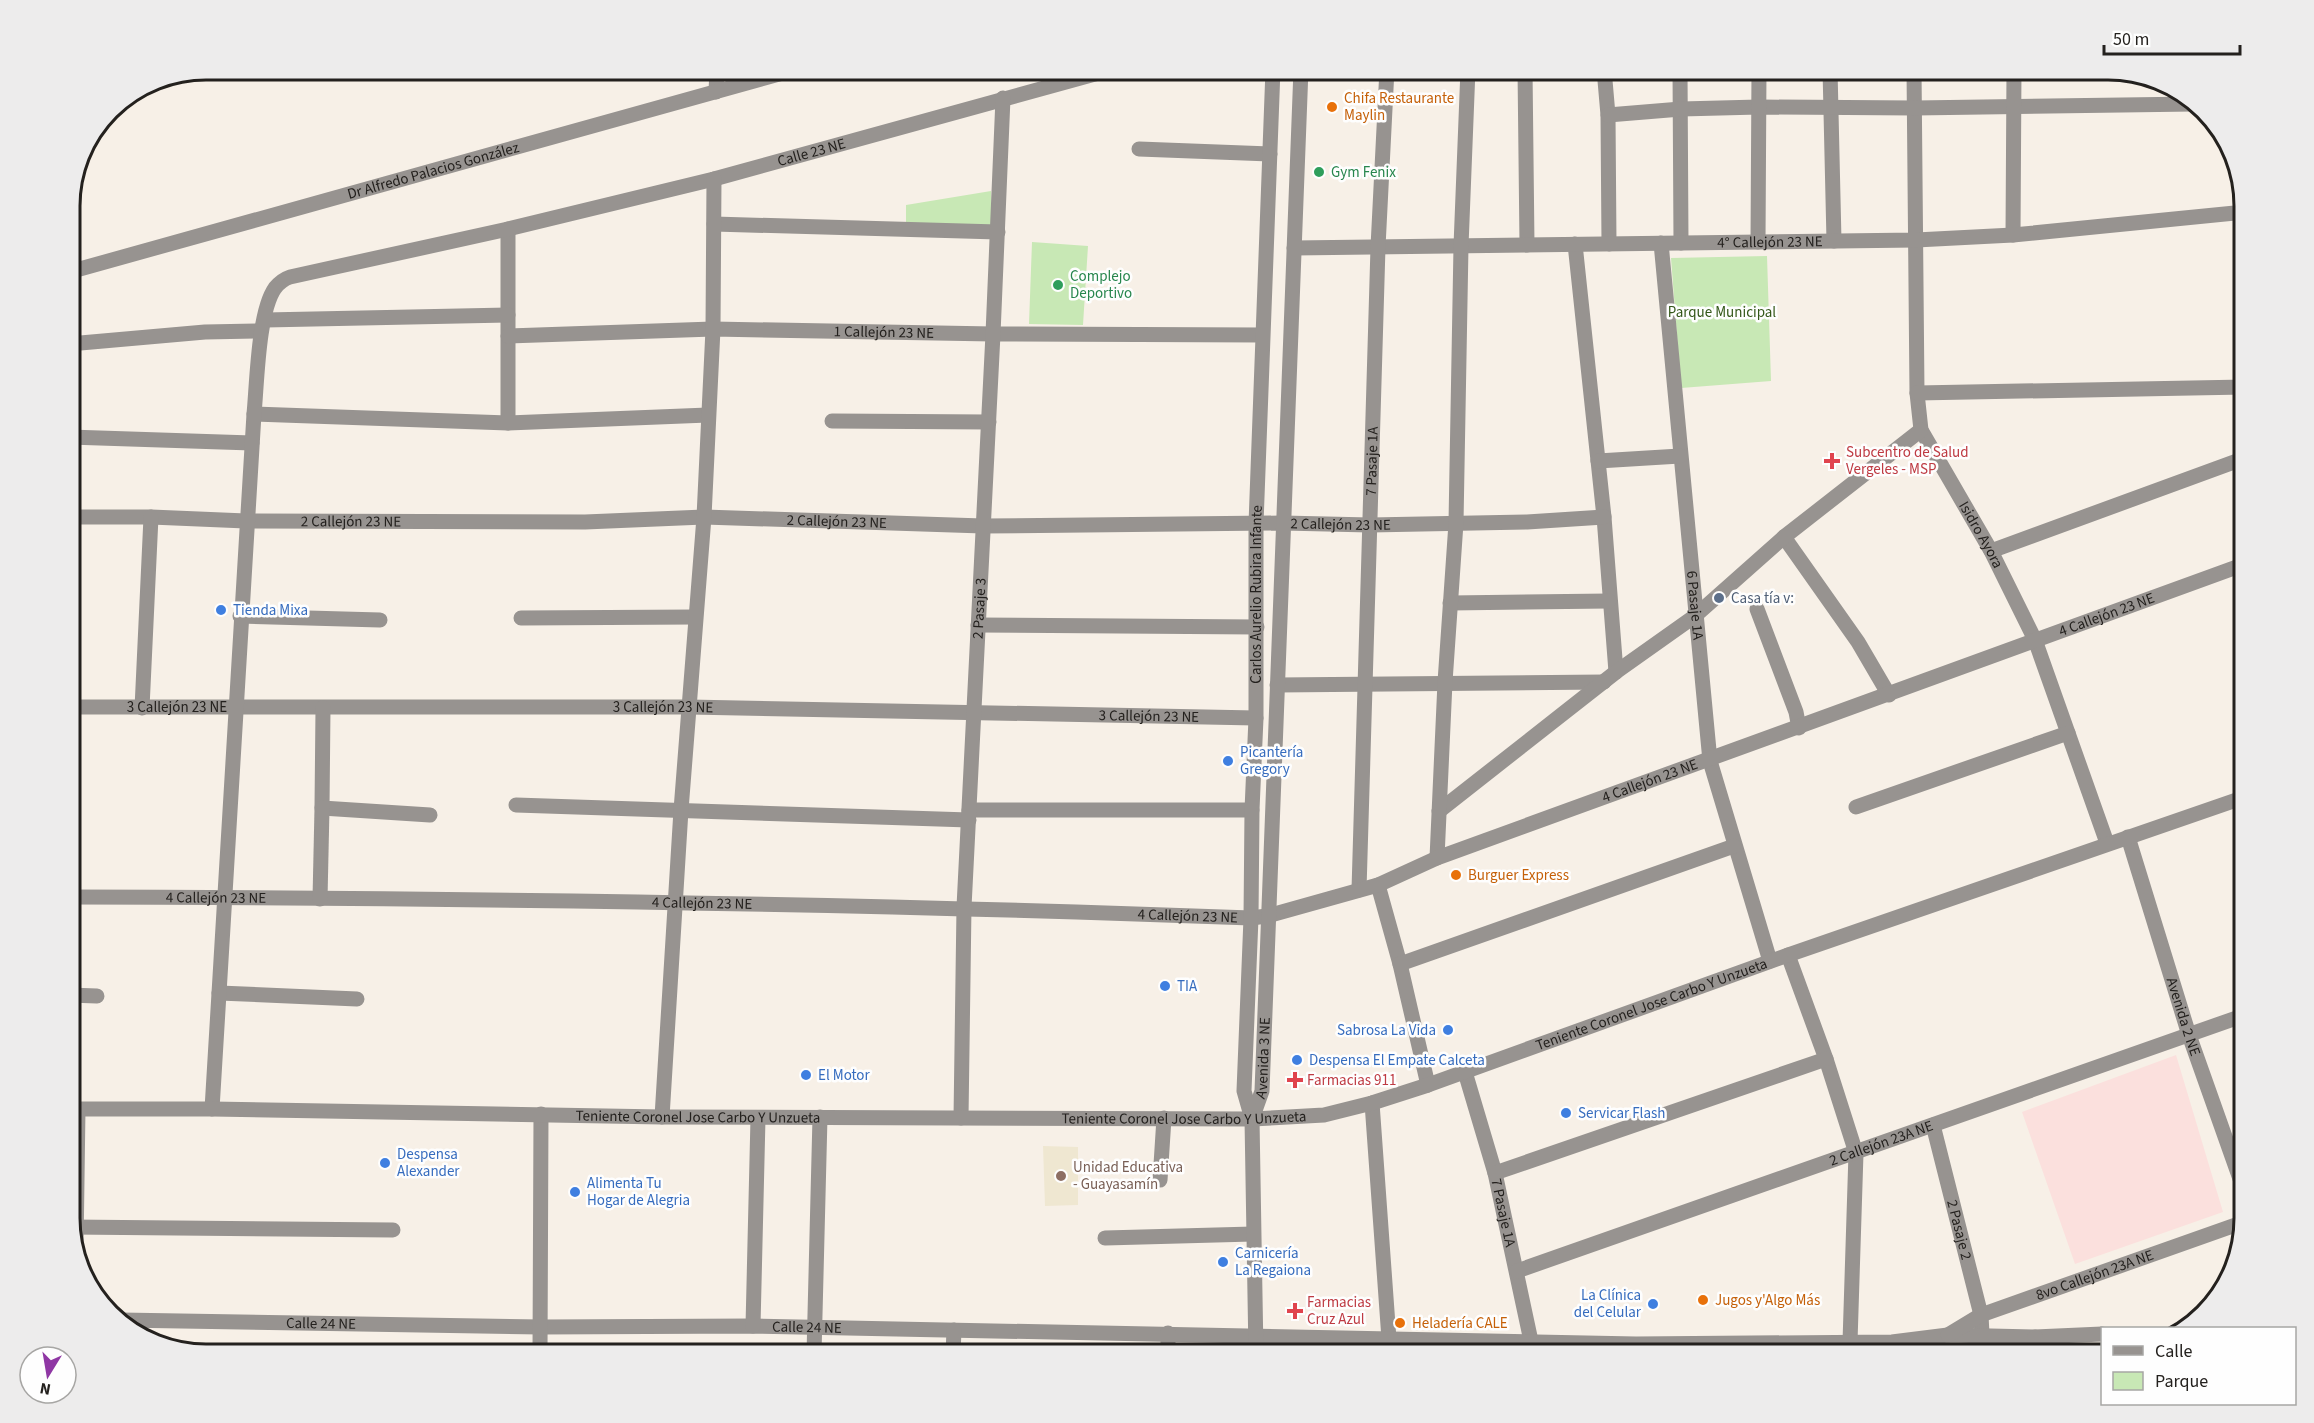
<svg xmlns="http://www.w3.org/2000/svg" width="2314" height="1423" font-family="'Source Sans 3',sans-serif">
  <rect width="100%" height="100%" fill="#f7f0e7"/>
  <!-- commercial -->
  <path fill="#fbe0dd" d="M2176,1055L2223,1212L2075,1264L2022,1112Z"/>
  <!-- education -->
  <path fill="#efe7d1" d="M1043,1146L1078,1147V1205L1045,1206Z"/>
  <!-- green -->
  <path fill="#c8e8b5" d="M991,191L992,228L906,226V205Z
    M1032,242L1088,246L1083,325L1029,324Z
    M1767,256L1771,381L1681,388L1671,258Z"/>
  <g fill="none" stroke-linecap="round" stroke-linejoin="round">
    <!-- minor -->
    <g stroke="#979390" stroke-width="15">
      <path d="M1525,69L1527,245"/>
      <path d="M1604,69L1608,115L1609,244"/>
      <path d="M1680,69L1681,243"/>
      <path d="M1830,69L1834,241"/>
      <path id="s1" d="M1914,69L1917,393L1921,430L1991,551L2035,640L2107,843"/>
      <path d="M716,92L717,69"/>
      <path d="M1608,115L1681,109L1759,107L1915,108L2194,104"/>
      <path d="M1139,149L1270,154"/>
      <path d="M714,224L998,232"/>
      <path d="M508,229V423"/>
      <path d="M2013,235L2014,69"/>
      <path d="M1758,242L1759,69"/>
      <path id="s2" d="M1661,243L1710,761L1770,961"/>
      <path d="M1575,244L1604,517L1616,672"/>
      <path id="s3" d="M1294,248L1916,240L2013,235L2245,212"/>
      <path id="s4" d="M69,272L797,69"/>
      <path d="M265,320L508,315"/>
      <path id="s5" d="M508,336L713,329L993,334L1262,335"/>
      <path d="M69,344L205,332L261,331"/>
      <path d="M1917,393L2245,387"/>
      <path d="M254,414L508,423L708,415"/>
      <path d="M832,421L989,422"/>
      <path d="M69,437L252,443"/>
      <path d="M1598,461L1680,456"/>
      <path id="s6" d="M69,517H151L246,521L585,522L704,517L983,526L1283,523L1370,525L1527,522L1604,517"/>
      <path d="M1784,537L1858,642L1889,695"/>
      <path d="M1991,551L2245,458"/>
      <path d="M1450,603L1609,601"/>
      <path d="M1757,609L1796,712L1799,728"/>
      <path d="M240,616L380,620"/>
      <path d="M521,618L695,617"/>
      <path d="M978,625L1257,627"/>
      <path d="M1277,685L1604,682"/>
      <path id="s7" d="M69,707H689L1256,718"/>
      <path d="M142,708L151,517"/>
      <path d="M323,708L322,808L430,815"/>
      <path d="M516,805L969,820"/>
      <path d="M1856,807L2068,733"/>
      <path d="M969,810H1252"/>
      <path d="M1439,811L1616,672L1695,616L1784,537L1921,430"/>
      <path id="s8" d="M2128,837L2189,1035L2245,1193"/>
      <path d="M1437,858L1445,682L1456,523L1461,246L1468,69"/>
      <path d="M1378,885L1400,964L1428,1085"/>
      <path id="s9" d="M1359,890L1378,247L1387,69"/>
      <path id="s10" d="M69,897C463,898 857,903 1251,918L1267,916L1378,885L1437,858L2245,564"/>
      <path d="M320,899L322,808"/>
      <path d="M1788,955L1826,1059L1856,1153L1850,1342"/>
      <path d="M1400,964L1734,846"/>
      <path d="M219,993L357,999"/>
      <path d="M69,995L97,996"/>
      <path id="s11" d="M1465,1072L1495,1173L1531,1341V1354"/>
      <path d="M1372,1103L1389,1339"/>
      <path id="s12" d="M212,1109L254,414C257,384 258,312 275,288C279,283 284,279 290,277L508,229L714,179L1113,69"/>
      <path d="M662,1117L681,810L704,517L713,329L714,179"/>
      <path id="s13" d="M961,1118L964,907L993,334L1003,98"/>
      <path id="s14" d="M1252,1119L1262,1091L1301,69"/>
      <path id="s15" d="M1252,1119L1244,1091L1251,918L1252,810L1256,718V524L1273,69"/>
      <path id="s16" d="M1933,1125L1981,1315L1983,1354"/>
      <path d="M1495,1173L1826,1059"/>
      <path d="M1160,1180L1164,1118"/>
      <path d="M70,1227L393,1230"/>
      <path d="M1105,1238L1253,1234"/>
      <path id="s17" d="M1517,1271L2245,1015"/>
      <path id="s18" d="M121,1320L541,1327L753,1326L1636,1344L1892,1342L1948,1335L2035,1337L2102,1334"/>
      <path d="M753,1326L758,1118"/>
      <path d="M1168,1333V1354"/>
      <path id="s19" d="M1948,1335L1981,1315L2244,1222"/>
      <path d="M2035,1337V1354"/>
      <path d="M540,1354L541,1114"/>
      <path d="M814,1354L820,1117"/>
      <path d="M953,1354L954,1330"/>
    </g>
    <!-- tertiary -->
    <g stroke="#979390" stroke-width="15">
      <path d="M1252,1119L1256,1354"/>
      <path id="s20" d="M76,1249L78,1109H212L662,1117L1252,1119L1324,1115L1372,1103L1428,1085L1788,955L2245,797"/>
    </g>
  </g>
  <!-- markers -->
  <g fill="#e8710a" stroke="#fefefe" stroke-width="2">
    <circle cx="1332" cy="107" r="6"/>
    <circle cx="1456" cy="875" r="6"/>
    <circle cx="1703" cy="1300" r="6"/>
    <circle cx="1400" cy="1323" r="6"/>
  </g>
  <g fill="#2e9e5b" stroke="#fefefe" stroke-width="2">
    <circle cx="1319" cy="172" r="6"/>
    <circle cx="1058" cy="285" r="6"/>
  </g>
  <g fill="#e0444e" stroke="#fefefe" stroke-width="2">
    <path d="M1829 452h6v6h6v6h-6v6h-6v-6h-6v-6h6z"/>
    <path d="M1292 1071h6v6h6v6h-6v6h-6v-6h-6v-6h6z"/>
    <path d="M1292 1302h6v6h6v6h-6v6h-6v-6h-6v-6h6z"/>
  </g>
  <circle fill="#5c6f8a" stroke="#fefefe" stroke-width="2" cx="1719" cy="598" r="6"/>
  <g fill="#3f7fe0" stroke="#fefefe" stroke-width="2">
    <circle cx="221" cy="610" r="6"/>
    <circle cx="1228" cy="761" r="6"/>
    <circle cx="1165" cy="986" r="6"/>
    <circle cx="1448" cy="1030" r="6"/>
    <circle cx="1297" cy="1060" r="6"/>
    <circle cx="806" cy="1075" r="6"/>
    <circle cx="1566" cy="1113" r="6"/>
    <circle cx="385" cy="1163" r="6"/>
    <circle cx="575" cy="1192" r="6"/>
    <circle cx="1223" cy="1262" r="6"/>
    <circle cx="1653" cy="1304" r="6"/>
  </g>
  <circle fill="#8d6e63" stroke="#fefefe" stroke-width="2" cx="1061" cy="1176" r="6"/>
  <g text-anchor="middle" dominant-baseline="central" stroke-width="5" stroke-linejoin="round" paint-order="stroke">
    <!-- food labels -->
    <g font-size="15" fill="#c56008" stroke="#fefefe" text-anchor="start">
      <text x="1344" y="98">Chifa Restaurante<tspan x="1344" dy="17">Maylin</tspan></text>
      <text x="1468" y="875">Burguer Express</text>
      <text x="1715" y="1300">Jugos y'Algo Más</text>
      <text x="1412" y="1323">Heladería CALE</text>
    </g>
    <!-- street labels -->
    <g font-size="15" fill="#24211e" stroke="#fefefe">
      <text stroke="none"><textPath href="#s12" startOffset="1380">Calle 23 NE</textPath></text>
      <text stroke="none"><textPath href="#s4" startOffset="378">Dr Alfredo Palacios González</textPath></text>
      <text stroke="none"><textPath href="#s3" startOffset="476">4° Callejón 23 NE</textPath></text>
      <text stroke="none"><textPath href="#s5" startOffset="376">1 Callejón 23 NE</textPath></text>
      <text stroke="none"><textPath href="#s9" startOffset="429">7 Pasaje 1A</textPath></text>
      <text stroke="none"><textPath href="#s6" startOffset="282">2 Callejón 23 NE</textPath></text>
      <text stroke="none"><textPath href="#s6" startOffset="768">2 Callejón 23 NE</textPath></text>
      <text stroke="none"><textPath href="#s6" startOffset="1272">2 Callejón 23 NE</textPath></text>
      <text stroke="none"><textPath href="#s1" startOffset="482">Isidro Ayora</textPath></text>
      <text stroke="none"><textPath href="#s15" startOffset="526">Carlos Aurelio Rubira Infante</textPath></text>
      <text stroke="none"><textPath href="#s2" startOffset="364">6 Pasaje 1A</textPath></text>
      <text stroke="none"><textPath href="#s13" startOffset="510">2 Pasaje 3</textPath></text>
      <text stroke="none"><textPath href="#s10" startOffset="2091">4 Callejón 23 NE</textPath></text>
      <text stroke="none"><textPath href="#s7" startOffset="594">3 Callejón 23 NE</textPath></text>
      <text stroke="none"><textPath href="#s7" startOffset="108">3 Callejón 23 NE</textPath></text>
      <text stroke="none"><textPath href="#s7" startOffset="1080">3 Callejón 23 NE</textPath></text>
      <text stroke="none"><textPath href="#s10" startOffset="1605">4 Callejón 23 NE</textPath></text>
      <text stroke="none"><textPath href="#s10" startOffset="147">4 Callejón 23 NE</textPath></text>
      <text stroke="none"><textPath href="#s10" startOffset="633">4 Callejón 23 NE</textPath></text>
      <text stroke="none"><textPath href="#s10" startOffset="1119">4 Callejón 23 NE</textPath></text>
      <text stroke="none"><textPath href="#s20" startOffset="1732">Teniente Coronel Jose Carbo Y Unzueta</textPath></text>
      <text stroke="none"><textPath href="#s8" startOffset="188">Avenida 2 NE</textPath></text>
      <text stroke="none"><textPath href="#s14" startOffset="63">Avenida 3 NE</textPath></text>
      <text stroke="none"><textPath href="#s20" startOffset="760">Teniente Coronel Jose Carbo Y Unzueta</textPath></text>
      <text stroke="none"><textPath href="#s20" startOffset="1246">Teniente Coronel Jose Carbo Y Unzueta</textPath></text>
      <text stroke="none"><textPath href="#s17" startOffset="386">2 Callejón 23A NE</textPath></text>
      <text stroke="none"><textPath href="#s11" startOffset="146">7 Pasaje 1A</textPath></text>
      <text stroke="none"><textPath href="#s16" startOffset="108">2 Pasaje 2</textPath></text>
      <text stroke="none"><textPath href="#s19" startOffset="159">8vo Callejón 23A NE</textPath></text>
      <text stroke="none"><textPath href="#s18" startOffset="200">Calle 24 NE</textPath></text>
      <text stroke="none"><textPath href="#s18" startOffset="686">Calle 24 NE</textPath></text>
    </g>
    <!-- leisure labels -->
    <g font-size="15" fill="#27864d" stroke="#fefefe" text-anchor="start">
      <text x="1331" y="172">Gym Fenix</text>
      <text x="1070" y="276">Complejo<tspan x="1070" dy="17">Deportivo</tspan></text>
    </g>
    <!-- park labels -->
    <g font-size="15" fill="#335718" stroke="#fefefe">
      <text x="1722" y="312">Parque Municipal</text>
    </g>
    <!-- health labels -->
    <g font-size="15" fill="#be3a42" stroke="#fefefe" text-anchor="start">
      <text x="1846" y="452">Subcentro de Salud<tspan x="1846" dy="17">Vergeles - MSP</tspan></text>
      <text x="1307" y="1080">Farmacias 911</text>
      <text x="1307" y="1302">Farmacias<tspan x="1307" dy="17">Cruz Azul</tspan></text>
    </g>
    <!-- service labels -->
    <g font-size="15" fill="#4e5e75" stroke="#fefefe" text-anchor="start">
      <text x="1731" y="598">Casa tía v:</text>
    </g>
    <!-- shop labels -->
    <g font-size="15" fill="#366cbe" stroke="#fefefe" text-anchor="start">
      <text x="233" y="610">Tienda Mixa</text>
      <text x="1240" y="752">Picantería<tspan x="1240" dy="17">Gregory</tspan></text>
      <text x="1177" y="986">TIA</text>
      <text x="1436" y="1030" text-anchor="end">Sabrosa La Vida</text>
      <text x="1309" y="1060">Despensa El Empate Calceta</text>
      <text x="818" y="1075">El Motor</text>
      <text x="1578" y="1113">Servicar Flash</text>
      <text x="397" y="1154">Despensa<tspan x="397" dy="17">Alexander</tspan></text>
      <text x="587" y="1183">Alimenta Tu<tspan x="587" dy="17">Hogar de Alegria</tspan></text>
      <text x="1235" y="1253">Carnicería<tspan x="1235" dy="17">La Regaiona</tspan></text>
      <text x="1641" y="1295" text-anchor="end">La Clínica<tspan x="1641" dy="17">del Celular</tspan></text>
    </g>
    <!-- education labels -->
    <g font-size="15" fill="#785e54" stroke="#fefefe" text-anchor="start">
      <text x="1073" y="1167">Unidad Educativa<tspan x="1073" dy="17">- Guayasamín</tspan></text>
    </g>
  </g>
  <!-- crop -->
  <path d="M0 0H2314V1423H0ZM206 80H2108A126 126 0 0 1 2234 206V1218A126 126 0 0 1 2108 1344H206A126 126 0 0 1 80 1218V206A126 126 0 0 1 206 80Z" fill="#edecec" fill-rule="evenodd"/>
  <path fill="none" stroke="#24211e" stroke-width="3" d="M206 80H2108A126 126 0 0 1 2234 206V1218A126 126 0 0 1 2108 1344H206A126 126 0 0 1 80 1218V206A126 126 0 0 1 206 80Z"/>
  <!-- legend -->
  <rect x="2101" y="1327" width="195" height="78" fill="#fefefe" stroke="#a7a6a4" stroke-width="1.5"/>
  <rect x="2113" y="1346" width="30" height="9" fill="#979390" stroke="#a7a6a4" stroke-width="1.5"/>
  <text x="2155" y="1357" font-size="18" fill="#24211e">Calle</text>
  <rect x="2113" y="1372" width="30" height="18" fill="#c8e8b5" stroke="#a7a6a4" stroke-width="1.5"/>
  <text x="2155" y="1387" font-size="18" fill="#24211e">Parque</text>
  <!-- north arrow -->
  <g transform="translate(48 1375) rotate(191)"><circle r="28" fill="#fefefe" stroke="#a7a6a4" stroke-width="1.5"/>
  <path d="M0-4.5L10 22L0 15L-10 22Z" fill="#8f37a4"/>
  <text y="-9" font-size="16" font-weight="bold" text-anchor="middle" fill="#24211e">N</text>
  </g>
  <!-- scale -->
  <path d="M2104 45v9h136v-9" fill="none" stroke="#24211e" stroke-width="3"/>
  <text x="2113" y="45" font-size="18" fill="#24211e" stroke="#fefefe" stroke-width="4.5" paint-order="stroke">50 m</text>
</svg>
